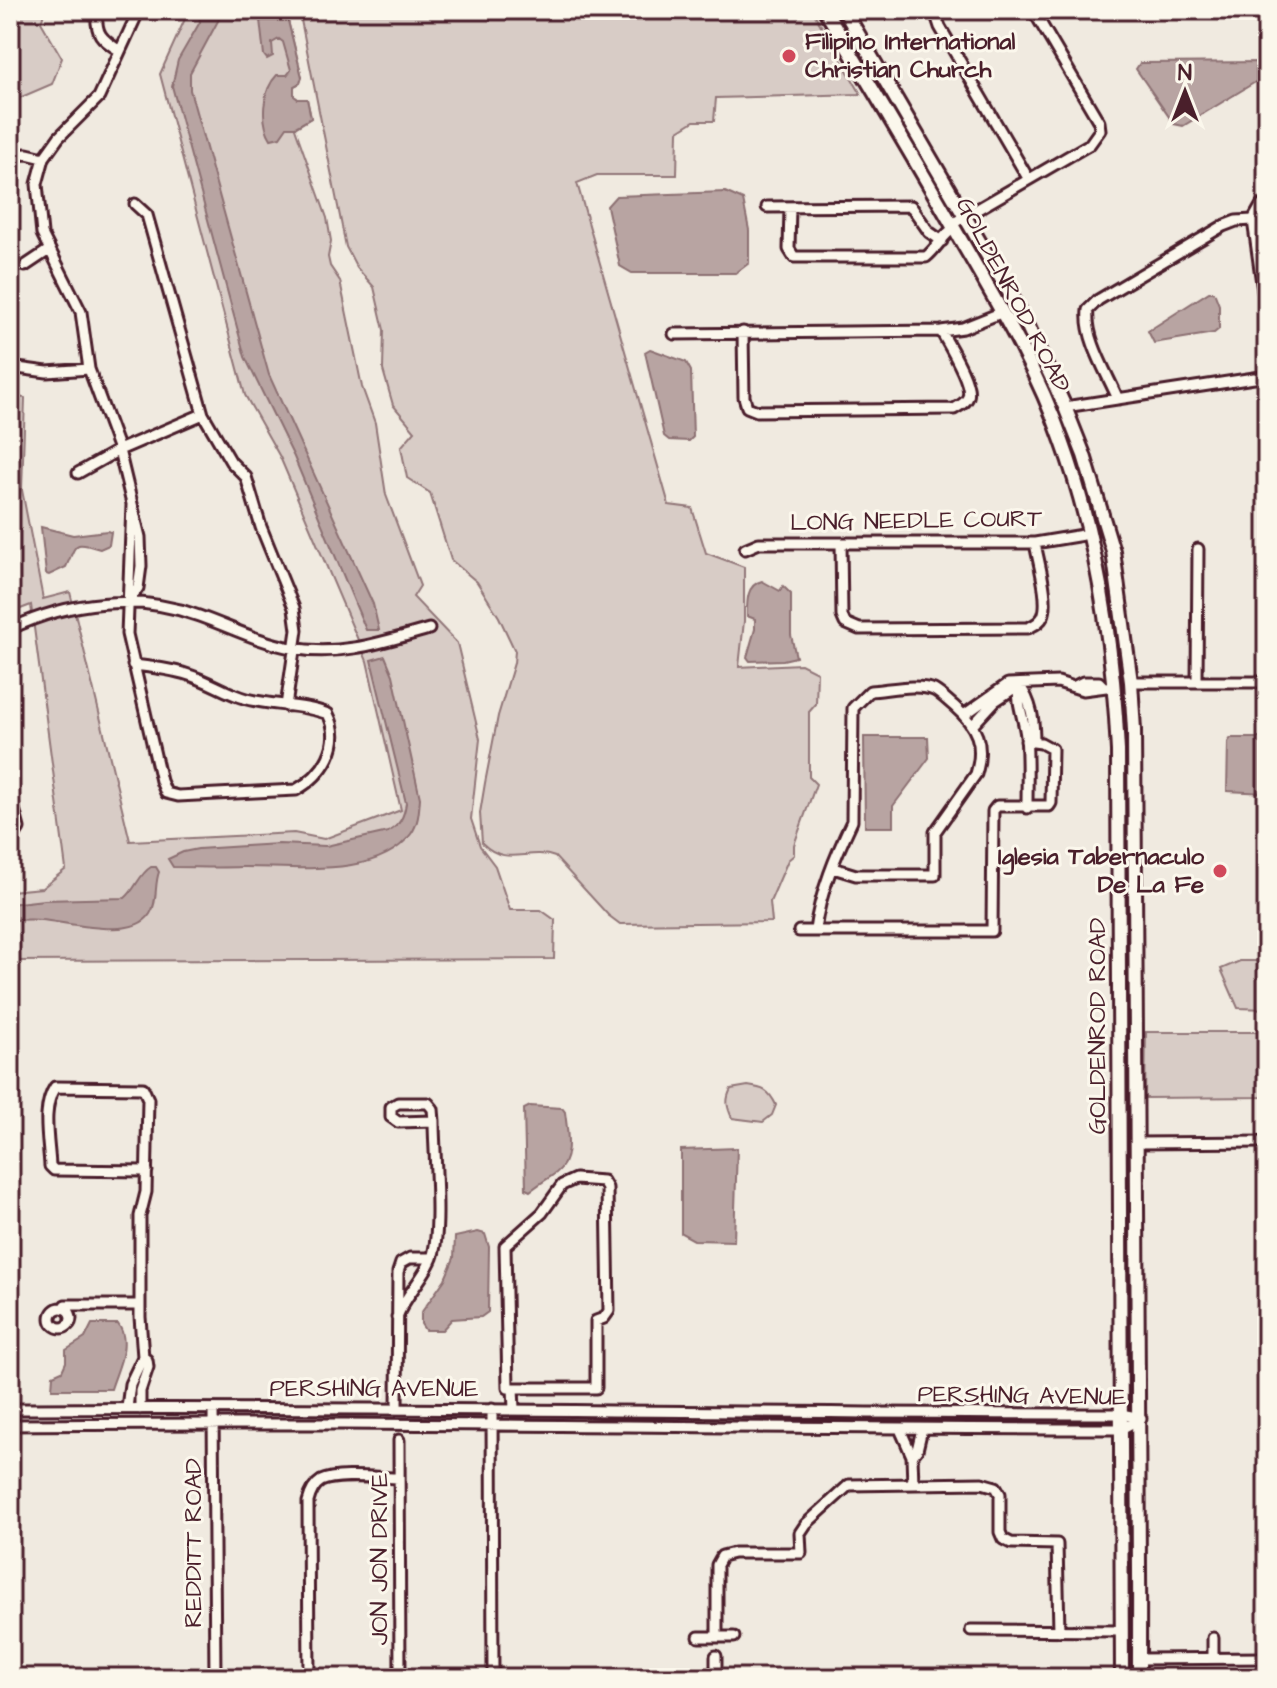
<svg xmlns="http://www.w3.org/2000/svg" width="1277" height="1688" font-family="'Architects Daughter',sans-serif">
  <rect width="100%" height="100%" fill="#f0eae0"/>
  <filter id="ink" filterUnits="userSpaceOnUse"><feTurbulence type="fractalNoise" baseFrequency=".0125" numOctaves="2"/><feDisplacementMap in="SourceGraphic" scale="16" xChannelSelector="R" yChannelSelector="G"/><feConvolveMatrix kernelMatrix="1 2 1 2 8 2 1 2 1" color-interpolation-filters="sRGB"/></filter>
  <g filter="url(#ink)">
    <!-- green -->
    <path fill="#d8ccc6" stroke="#917678" stroke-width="2" d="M10,10H45L41,22L62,58L52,84L10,102Z
      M189,10H273L274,13H286L302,77L300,83L294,86V96L298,99H307L311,118L295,128L327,218L331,241L328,257L330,266L340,281L362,387L375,423L386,495L420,586L413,597L457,643L480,739L471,819L480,846L495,866L510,910H541L555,920L554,959L10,961V891L42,888L66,869L31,605L10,613V396L25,398L22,490L43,599L70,592L130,841L294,833L324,839L401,810L367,661L280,457L245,395L160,74Z
      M299,10H650L651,16L710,10H812L861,94L716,98L714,121H694L678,131L677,175H597L577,183L669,505L692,508L706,553L744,567V621L739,667L801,664L817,672L816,704L809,712V777L816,784L794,845V855L788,860L770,902L772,922L620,924L608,915L555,857C528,847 507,868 482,843L480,813L485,783L498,716L514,663L515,651L499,617L477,582L451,560L430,493L407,478L401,447L415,431L393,405L383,370L384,330L374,287L357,268L346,247Z
      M1240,961H1267V1009L1238,1008L1221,969Z
      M1146,1032H1267V1097L1145,1098Z
      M748,1086C763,1088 769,1090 776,1105L772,1115L763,1122L732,1118C727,1107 725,1100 731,1089Z"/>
    <!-- water -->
    <path fill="#b8a4a2" stroke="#8c6f72" stroke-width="2" d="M198,10H219V19L190,73V90L269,375L373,604L379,630H366L294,457L245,357L172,86L178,60L200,22Z
      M256,10L286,13L302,77L300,83L294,86V96L298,99H307L311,118L295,127H287L280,137L271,139C260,122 262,90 277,75H287L291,70L283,42L279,39L272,43L273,56L267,59L264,55L260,20Z
      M1267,62V75L1183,126L1174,124L1136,69L1140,63Z
      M725,192L743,200L749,230V263L736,273H632L620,266L607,206L616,196Z
      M1209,292H1214L1219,305V329L1214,333L1154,343L1148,331Z
      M650,349L686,362L691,371L693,437L689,441L669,440L664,436L645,352Z
      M41,527L73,535L107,531L111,532L109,545L100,549C72,540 77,544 66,567L49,575L46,574Z
      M762,581L780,591L783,586L791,594V635L796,657L783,660L750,661L747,657L755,629V619L747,616C747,602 746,585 762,581Z
      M385,656L393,675L420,798C419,810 419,823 411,834C377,880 290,866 241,867C218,868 195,867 173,867L168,859L183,852L198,849L279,844L326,846L388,832C400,825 404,817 406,803L371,660Z
      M864,737H928L929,758L893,806V827H865Z
      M1231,738H1267L1266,793L1227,791L1228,742Z
      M151,867H156L159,872C154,885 158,902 150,914C133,941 67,922 41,920C31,919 20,920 10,920V904L44,900L125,898C136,889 139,874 151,867Z
      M530,1106L562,1108L565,1112C567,1130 574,1160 556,1173C547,1179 539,1184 530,1191L526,1189L524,1109Z
      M737,1148L734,1241L694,1240L681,1233V1150Z
      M478,1232L485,1234L489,1247L488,1312L481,1317L452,1319L442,1330H425L421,1324V1313L445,1279L454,1258L455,1237Z
      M92,1324H118C132,1343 117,1369 111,1389H52L53,1375L62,1371L66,1362V1350L85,1338Z"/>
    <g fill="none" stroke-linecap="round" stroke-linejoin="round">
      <defs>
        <path id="minor" d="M97,10C95,34 101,39 120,51
          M939,10L936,15L940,27L1028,178
          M10,155L27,154L44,158
          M1267,202L1261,206L1253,220L1267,319
          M135,204L147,215L203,414L231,462L246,477L261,527L294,608L297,630L286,706
          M767,207L911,206L929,232L942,241
          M790,207L789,249L794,257H926C938,247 942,236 954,228
          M952,224L1090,144L1100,130L1099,122L1033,10
          M25,266L49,250
          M743,332L744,397L747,407L757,411L954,409C959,406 966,403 968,397C973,383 948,344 941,331
          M674,334L941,331L963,328L1003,312
          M10,367L47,372L89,369
          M1118,399C1107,373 1085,339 1088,310L1098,300L1223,226L1236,221L1253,220
          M1065,407L1267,376
          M78,473L119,450L203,414
          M132,505L127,634L161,781L166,793L178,796L296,790C323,775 344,744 328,714C303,704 274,706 247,699C227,694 209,681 189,675C171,669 152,667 133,665
          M841,543L842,616L845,623L859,629L1028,628C1034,625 1040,623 1043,616C1050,601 1038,561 1035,543
          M745,549L759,543H1035L1089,534
          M128,602L138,588L141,566L140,537L119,450L89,369L81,312L42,234L37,184L44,158L59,137L99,97L139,10
          M10,629C69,601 137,593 199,616C230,627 259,642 292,648C340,657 383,642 429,629
          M1131,682H1267
          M1197,682L1198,549
          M1019,685C1016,702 1024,718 1026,736C1028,759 1027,784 1027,808
          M1019,685C1032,702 1034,721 1034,742
          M1075,686L1083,682H1099L1103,686
          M964,715L1008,684L1058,682L1083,690L1114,686
          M973,725L995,701L1019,685
          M10,793L19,828L11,841
          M815,930C820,892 836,855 852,821L853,708L870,691C888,690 917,683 934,690C941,694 948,701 954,706C977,726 985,744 976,774L935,832V875H856L833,868
          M799,931H992L993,811L997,806H1049L1051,803L1052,749L1041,743L1026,741
          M1136,1143L1267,1142
          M51 1318a10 10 0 1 1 20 0a10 10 0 1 1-20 0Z
          M66,1309L65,1305H140
          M397,1317C405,1295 423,1280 432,1258C442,1231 434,1154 434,1121L433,1109L428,1103H398L391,1107V1117L398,1122L434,1121
          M513,1388H508L505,1246L542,1213L562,1185L575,1179L603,1181L607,1188L609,1311L604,1318L596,1321V1388H513L514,1409
          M127,1408L130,1384L143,1357
          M10,1409C380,1406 751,1414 1121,1414L1141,1418
          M140,1409V1391L148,1367L147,1360L143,1357L140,1317V1216L146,1192L148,1099L143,1088L55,1087C41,1108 49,1142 50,1166L54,1170L147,1171
          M213,1409L215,1678
          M397,1409L398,1272L401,1263L410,1258H432
          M492,1409L493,1678
          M10,1425C380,1421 751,1429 1121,1429L1141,1418
          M900,1429L912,1456L917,1450L922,1429
          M399,1440L400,1678
          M912,1456L913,1484
          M971,1630L1122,1631
          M699,1637H734
          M717,1637V1565L722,1556L734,1553H801L800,1533L806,1524L849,1485L982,1483L996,1487L1000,1494V1532L1003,1539L1011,1543L1057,1544L1059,1631
          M1213,1638V1658
          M716,1656V1678
          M1139,1659L1267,1658
          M309,1678L308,1502C310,1494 313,1486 321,1481C337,1473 381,1478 399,1478"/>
        <path id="major" d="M825,10C869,83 913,156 955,230C994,298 1036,366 1062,441C1098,540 1113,646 1118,751L1122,1678
          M844,10L1024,318L1065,407L1084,455L1113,551L1131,682L1134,730C1135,1046 1140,1362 1139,1678"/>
      </defs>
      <!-- minor casing -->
      <use href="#minor" stroke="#4a1f2b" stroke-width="15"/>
      <!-- major casing -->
      <use href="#major" stroke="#4a1f2b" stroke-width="18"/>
      <!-- minor -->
      <use href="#minor" stroke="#fbf7ec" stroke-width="9"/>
      <!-- major -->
      <use href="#major" stroke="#fbf7ec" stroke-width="12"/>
    </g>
  </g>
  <!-- markers -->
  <g fill="#d1495b" stroke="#fbf7ec" stroke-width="3">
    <circle cx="789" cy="56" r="8"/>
    <circle cx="1220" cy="871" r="8"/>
  </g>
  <g text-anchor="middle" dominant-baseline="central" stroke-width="6" stroke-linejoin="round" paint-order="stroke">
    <!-- poi labels -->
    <g font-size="24" font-weight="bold" fill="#4a1f2b" stroke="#fbf7ec" text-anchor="start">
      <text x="805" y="42">Filipino International<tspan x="805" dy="28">Christian Church</tspan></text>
      <text x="1204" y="857" text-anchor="end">Iglesia Tabernaculo<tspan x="1204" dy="28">De La Fe</tspan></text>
    </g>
    <!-- street labels -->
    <g font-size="24" fill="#4a1f2b" stroke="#fbf7ec">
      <text transform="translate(1013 295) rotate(62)">GOLDENROD ROAD</text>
      <text transform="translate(916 521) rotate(-1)">LONG NEEDLE COURT</text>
      <text transform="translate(1098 1026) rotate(-90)">GOLDENROD ROAD</text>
      <text x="374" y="1389">PERSHING AVENUE</text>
      <text transform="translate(1022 1396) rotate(1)">PERSHING AVENUE</text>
      <text transform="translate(194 1543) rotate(-90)">REDDITT ROAD</text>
      <text transform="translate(380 1559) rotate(-90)">JON JON DRIVE</text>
    </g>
  </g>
  <!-- margin -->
  <rect width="1277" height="1688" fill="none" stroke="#fbf7ec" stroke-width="40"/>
  <rect x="20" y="20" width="1237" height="1648" fill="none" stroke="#4a1f2b" stroke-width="3" filter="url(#ink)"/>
  <!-- north arrow -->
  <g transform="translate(1185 92)" stroke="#fbf7ec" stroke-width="6" paint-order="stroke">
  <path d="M0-6L14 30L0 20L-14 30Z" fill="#4a1f2b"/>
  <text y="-12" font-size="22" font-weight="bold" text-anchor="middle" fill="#4a1f2b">N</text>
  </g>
</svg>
